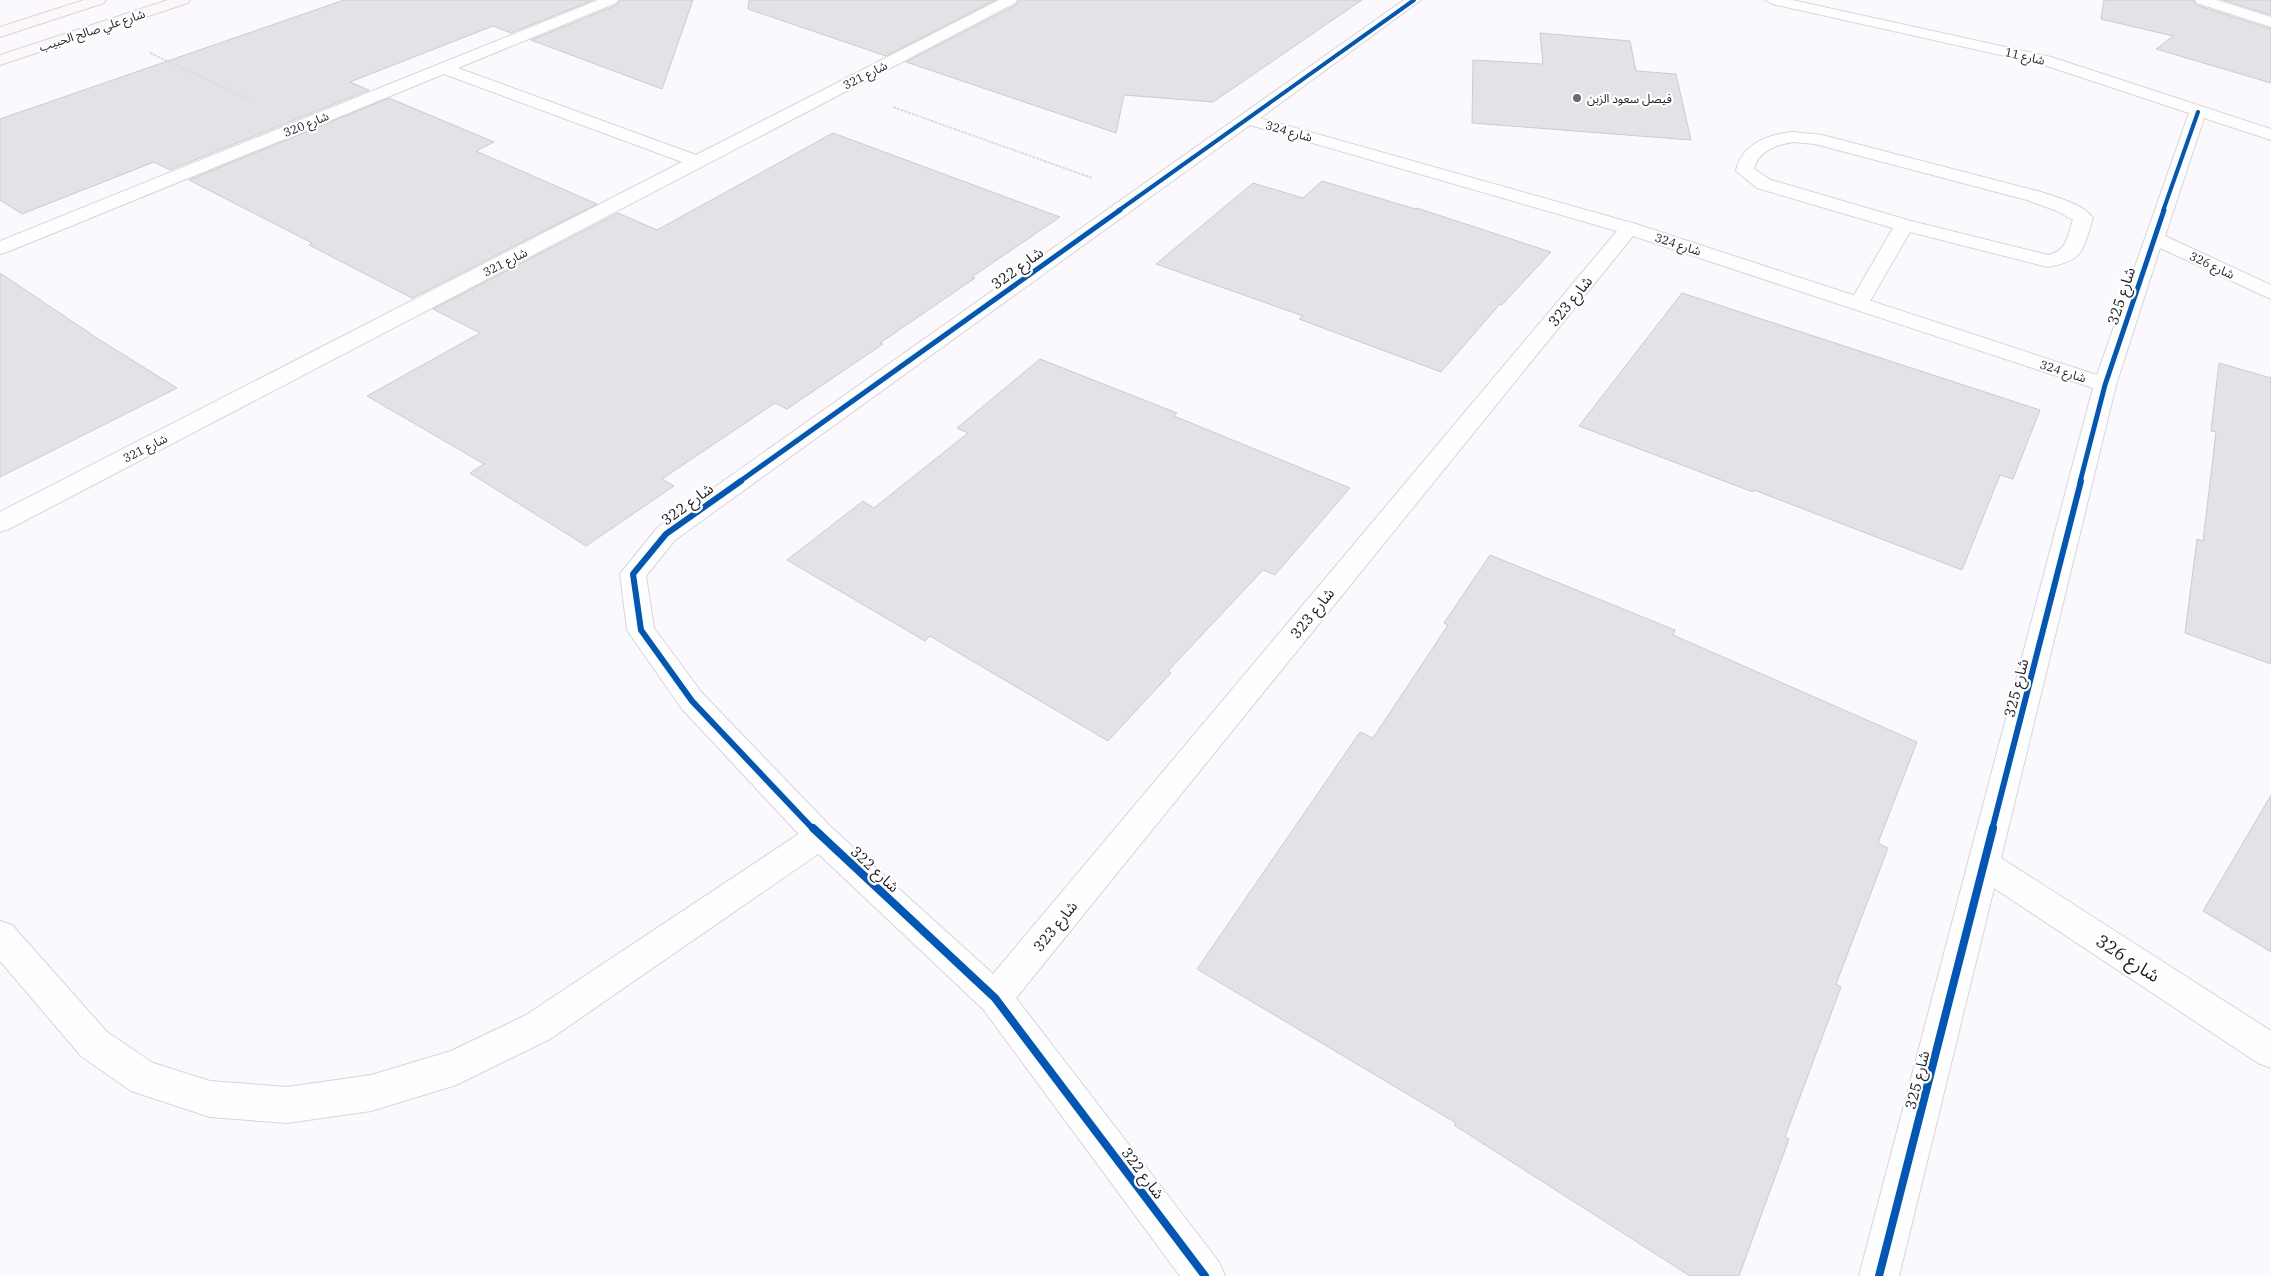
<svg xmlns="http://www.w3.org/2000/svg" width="2271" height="1276" font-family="'IBM Plex Serif','Noto Sans Arabic',serif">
  <rect width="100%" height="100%" fill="#fbf9fd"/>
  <!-- building -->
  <path fill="#e3e2e6" stroke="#cdcbd0" d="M344,0H593L511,33L493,26L350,82L369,90L170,170L154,162L22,214L0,200V119Z
    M620,0H693L662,89L531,40L617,5Z
    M749,0H995L886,56L748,9Z
    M1019,0H1362L1213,102L1124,95L1116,133L906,62L1016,5Z
    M2104,0H2193L2196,5L2271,29V83L2156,49L2173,36L2101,19Z
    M2223,0H2271V15Z
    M1540,33L1630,41L1636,71L1676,74L1691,140L1472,123L1473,60L1543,64Z
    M389,98L494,142L476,151L597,204L412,298L309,245L312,243L189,180Z
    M833,133L1060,217L972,277L975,278L880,343L883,344L787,409L775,403L662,479L674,486L586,546L470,473L484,464L367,396L480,333L433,309L618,213L657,230Z
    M1322,181L1415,209L1417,208L1551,252L1502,305L1500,304L1441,372L1299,319L1303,316L1156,264L1253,183L1303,198Z
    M0,273L100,340L177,388L0,477Z
    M1682,293L2040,410L2013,479L2000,475L1962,570L1754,490L1753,492L1579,426Z
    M1040,359L1177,413L1174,416L1350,488L1275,575L1263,570L1168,671L1171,673L1108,741L930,636L925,641L787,560L863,501L874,508L968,433L957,428Z
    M2219,363L2271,378V664L2185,633L2197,539L2203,541L2216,432L2211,431Z
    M1490,555L1675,630L1673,635L1917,742L1878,843L1888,848L1836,984L1841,987L1785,1137L1789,1139L1739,1276H1690L1454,1125L1456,1123L1197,969L1360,732L1373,738L1448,625L1444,623Z
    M2271,795V952L2203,911Z"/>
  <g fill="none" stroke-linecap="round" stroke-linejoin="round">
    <defs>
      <path id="lane" d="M1793,132L1822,135L2041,192C2057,198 2082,203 2093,218C2082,251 2085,260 2048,267L1910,232L1866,308L1859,310L1852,308L1849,304L1893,228L1757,188L1736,171C1742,143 1768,135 1793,132ZM1793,142L1815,144L2027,200L2057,211L2073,220C2067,237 2067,251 2048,255L1911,221L1771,180L1754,169C1758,151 1776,145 1793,142Z
        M820,823L831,827L836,836L831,845L550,1039L456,1085L371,1111L287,1123L210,1117L131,1091L81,1056L0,961V921L12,925L107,1032L153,1063L210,1081L287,1087L371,1075L451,1051L526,1015L809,827Z"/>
      <path id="street" d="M598,0H618L616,3L458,68L696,155L999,0H1017L1015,3L9,529L0,532V512L682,162L444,74L7,252L0,254V241Z
        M1404,0H1421L1260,118L1636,224L2097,375L2189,113L2041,64L1772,4L1765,0H1792L2051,57L2271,129V140L2204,118L2165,236L2271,285V299L2160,248L2116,385L2001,858L2271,1031V1068L2258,1063L1994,888L1899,1276H1859L2093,388L1633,236L1016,998L1219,1262L1225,1276H1180L983,1009L809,845L682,709L627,630L620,574L657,528ZM1250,125L1617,231L993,974L831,827L702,693L654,628L646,576L675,540Z
        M2195,0H2217L2271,17V27L2197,3Z"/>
      <path id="secondary" d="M84,0H106L104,3L0,37V27Z
        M168,0H190L188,3L0,65V55Z"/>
    </defs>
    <!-- lane casing -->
    <use href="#lane" stroke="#d8d5d9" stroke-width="2"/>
    <!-- street casing -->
    <use href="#street" stroke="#d8d5d9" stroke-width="2"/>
    <!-- secondary casing -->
    <use href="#secondary" stroke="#d8d5d9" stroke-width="2"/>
    <!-- path -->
    <path stroke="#dddcde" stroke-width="2" stroke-dasharray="3 1" stroke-linecap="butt" d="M150,53L253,101
      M893,107L1092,178"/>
    <!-- lane -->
    <use href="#lane" fill="#fefeff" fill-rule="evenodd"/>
    <!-- street -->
    <use href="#street" fill="#fefeff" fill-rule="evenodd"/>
    <!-- secondary -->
    <use href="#secondary" fill="#fbf7f8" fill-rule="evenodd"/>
    <defs>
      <path id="cycleway-far3" d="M1118,211L1414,0
        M2163,211L2198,112"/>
      <path id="cycleway-far2" d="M739,482L1120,210
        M2080,482L2105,385L2164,210"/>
      <path id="cycleway-far1" d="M741,481L666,534L633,574L641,630L692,701L814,830
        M1992,830L2081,481"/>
      <path id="cycleway" d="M813,828L995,998L1205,1276
        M1879,1276L1993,828"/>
    </defs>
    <!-- cycleway-far3 casing -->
    <use href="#cycleway-far3" stroke="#fff" stroke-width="5.5"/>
    <!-- cycleway-far2 casing -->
    <use href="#cycleway-far2" stroke="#fff" stroke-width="8"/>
    <!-- cycleway-far1 casing -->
    <use href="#cycleway-far1" stroke="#fff" stroke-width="9"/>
    <!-- cycleway casing -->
    <use href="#cycleway" stroke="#fff" stroke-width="11"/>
    <!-- cycleway-far3 -->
    <use href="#cycleway-far3" stroke="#0057b8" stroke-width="4"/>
    <!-- cycleway-far2 -->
    <use href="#cycleway-far2" stroke="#0057b8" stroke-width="5"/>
    <!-- cycleway-far1 -->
    <use href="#cycleway-far1" stroke="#0057b8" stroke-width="6"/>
    <!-- cycleway -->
    <use href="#cycleway" stroke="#0057b8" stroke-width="8"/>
  </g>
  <!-- markers -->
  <circle fill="#6d6a6f" stroke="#fff" stroke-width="2" cx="1577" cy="98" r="5"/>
  <g text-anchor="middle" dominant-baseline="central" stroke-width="4.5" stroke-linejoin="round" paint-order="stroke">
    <!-- far-street labels -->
    <g font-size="12" fill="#201d22" stroke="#fff">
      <text transform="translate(92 30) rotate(-18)">شارع علي صالح الحبيب</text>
      <text transform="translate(2025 56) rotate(13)">شارع 11</text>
      <text transform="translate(865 75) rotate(-27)">شارع 321</text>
      <text transform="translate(306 124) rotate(-22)">شارع 320</text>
      <text transform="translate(1289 131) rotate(16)">شارع 324</text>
      <text transform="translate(1678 244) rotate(18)">شارع 324</text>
      <text transform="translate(505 262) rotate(-27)">شارع 321</text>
      <text transform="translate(2212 265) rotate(25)">شارع 326</text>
      <text transform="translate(2063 371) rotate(18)">شارع 324</text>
      <text transform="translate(145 448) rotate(-27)">شارع 321</text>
    </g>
    <!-- far-poi labels -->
    <g font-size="12" fill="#201d22" stroke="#fff" text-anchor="start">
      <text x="1587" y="98">فيصل سعود الزبن</text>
    </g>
    <!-- street labels -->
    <g font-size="15" fill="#201d22" stroke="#fff">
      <text transform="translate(1017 268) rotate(-36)">شارع 322</text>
      <text transform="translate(2121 296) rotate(-72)">شارع 325</text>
      <text transform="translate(1570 301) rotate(-51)">شارع 323</text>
      <text transform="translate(687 504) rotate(-36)">شارع 322</text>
      <text transform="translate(1312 613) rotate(-51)">شارع 323</text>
      <text transform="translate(2016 688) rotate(-76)">شارع 325</text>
      <text transform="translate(875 869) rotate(43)">شارع 322</text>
      <text transform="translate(1055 926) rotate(-51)">شارع 323</text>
      <text transform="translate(1917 1080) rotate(-76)">شارع 325</text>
      <text transform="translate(1143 1173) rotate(53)">شارع 322</text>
    </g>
    <!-- near-street labels -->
    <g font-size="18" fill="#201d22" stroke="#fff">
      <text transform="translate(2128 958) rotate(33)">شارع 326</text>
    </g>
  </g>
</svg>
